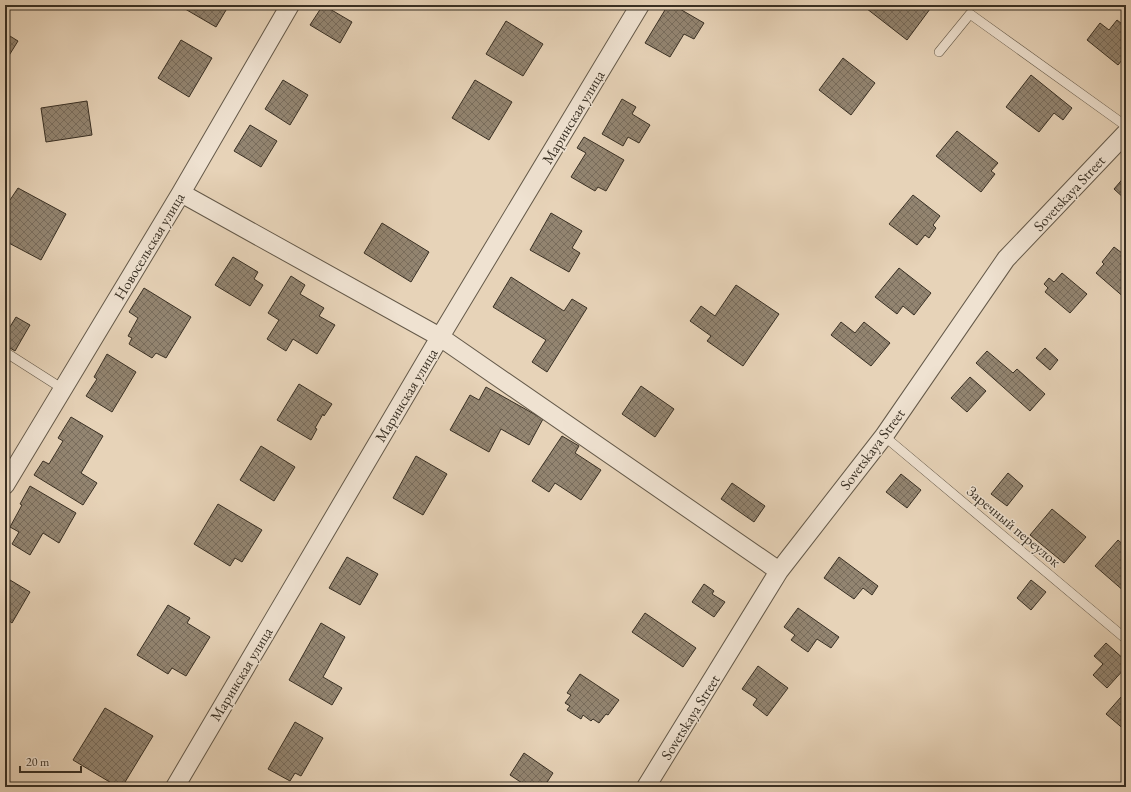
<svg xmlns="http://www.w3.org/2000/svg" width="1131" height="792" font-family="'EB Garamond',serif">
  <defs>
    <pattern id="building-cross-hatch" width="8" height="8" patternUnits="userSpaceOnUse"><rect width="8" height="8" fill="#938571"/><path d="M0 0l8 8M0 8l8-8" fill="none" stroke="#796d5d"/></pattern>
  </defs>
  <rect width="100%" height="100%" fill="#e7d3b8"/>
  <filter id="stains"><feTurbulence type="fractalNoise" baseFrequency=".005" numOctaves="4"/><feColorMatrix values="0 0 0 0 .2 0 0 0 0 .09 0 0 0 0 .02 0 0 0 .5 -.17"/></filter>
  <radialGradient id="worn" r=".72"><stop offset=".6" stop-color="#630" stop-opacity="0"/><stop offset="1" stop-color="#630" stop-opacity=".3"/></radialGradient>
  <!-- building -->
  <path fill="url(#building-cross-hatch)" stroke="#393024" d="M180,5H229L216,27L180,6Z
    M323,5L352,22L340,43L310,25Z
    M668,5H673L704,23L694,39L684,34L670,57L645,43Z
    M862,5H933L907,40Z
    M1117,20L1126,27V55L1118,65L1087,40L1100,23L1109,30Z
    M506,21L543,44L523,76L486,54Z
    M5,33L18,41L5,62Z
    M181,40L212,58L189,97L158,78Z
    M843,58L875,83L851,115L819,90Z
    M1031,75L1072,108L1063,120L1054,113L1039,132L1006,107Z
    M283,80L308,95L290,125L265,109Z
    M475,80L512,102L489,140L452,118Z
    M622,99L636,107L632,114L650,125L639,143L628,137L623,146L602,134Z
    M87,101L92,135L46,142L41,108Z
    M250,125L277,141L261,167L234,151Z
    M957,131L998,163L991,171L995,174L981,192L936,156Z
    M584,137L624,160L606,191L598,187L595,191L571,177L586,153L577,148Z
    M1126,175V200L1114,189Z
    M18,188L66,214L41,260L5,241V200H10Z
    M913,195L940,216L933,225L936,228L929,238L925,235L917,245L889,224Z
    M551,213L582,231L572,248L580,253L569,272L530,250Z
    M382,223L429,252L411,282L364,253Z
    M1114,247L1122,253L1124,250L1126,252V299L1096,273L1104,264L1102,262Z
    M233,257L258,272L254,279L263,285L250,306L215,285Z
    M899,268L931,293L914,315L903,306L897,314L875,297Z
    M1062,273L1087,294L1070,313L1045,292L1048,288L1044,284L1049,278L1054,282Z
    M291,276L305,285L300,294L324,308L319,316L335,325L317,354L293,339L286,351L267,339L279,320L268,313Z
    M511,277L564,311L572,299L587,308L547,372L532,362L546,340L493,307Z
    M736,285L779,314L743,366L707,341L711,336L690,321L701,306L715,316Z
    M144,288L191,317L166,358L156,353L152,358L129,344L132,338L128,336L138,318L129,312Z
    M16,317L30,325L15,351L5,345V335Z
    M841,322L855,333L864,322L890,343L871,366L831,335Z
    M1045,348L1058,360L1050,370L1036,358Z
    M987,351L1013,373L1017,369L1045,394L1030,411L976,363Z
    M107,354L136,372L112,412L86,396L97,379L94,377Z
    M970,377L986,391L967,412L951,398Z
    M299,384L332,404L324,416L323,414L315,428L317,429L311,440L277,420Z
    M641,386L674,409L655,437L622,414Z
    M486,387L543,419L529,445L501,429L489,452L450,430L470,395L479,400Z
    M71,417L103,436L81,473L97,483L83,505L34,475L43,461L49,464L63,441L58,438Z
    M562,436L579,446L575,453L601,470L581,500L555,483L549,492L532,481Z
    M261,446L295,467L274,501L240,480Z
    M416,456L447,474L423,515L393,498Z
    M1008,473L1023,486L1007,506L991,494Z
    M901,474L921,490L907,508L886,492Z
    M732,483L765,506L754,522L721,499Z
    M30,486L76,513L59,543L43,533L30,555L12,544L19,532L10,527L22,505L20,504Z
    M218,504L262,530L242,562L235,558L230,566L194,544Z
    M1052,509L1086,537L1064,563L1030,535Z
    M1118,540L1126,547V590L1125,592L1095,566Z
    M347,557L378,574L360,605L329,588Z
    M839,557L878,586L872,595L863,588L854,599L824,578Z
    M5,577L30,592L12,623L5,618Z
    M1031,580L1046,592L1031,610L1017,598Z
    M704,584L714,591L712,594L725,602L714,617L692,602Z
    M168,605L190,618L187,623L210,637L186,676L172,668L168,674L137,655Z
    M798,608L839,637L831,648L817,639L808,652L791,640L795,635L784,627Z
    M645,613L696,648L683,667L632,632Z
    M321,623L345,637L323,677L342,688L332,705L289,680Z
    M1106,643L1126,661V667L1107,688L1093,675L1103,664L1094,656Z
    M758,666L788,688L767,716L753,705L757,699L742,689Z
    M580,674L619,700L608,715L606,714L599,723L593,719L591,721L583,715L581,719L567,710L570,706L565,703L571,695L567,693Z
    M1121,697L1126,702V731L1106,714Z
    M105,708L153,736L122,787H118L73,760Z
    M295,722L323,738L301,776L295,773L290,781L268,769Z
    M524,753L553,773L544,787H528L510,775Z"/>
  <g fill="none" stroke-linecap="round" stroke-linejoin="round">
    <defs>
      <path id="service" d="M939,52L970,14L1126,126
        M5,352L63,389
        M884,436L1126,639"/>
      <path id="minor" d="M181,193L440,337L779,571
        M5,485L181,193L290,5
        M175,787L440,337L640,5
        M646,787L779,571L884,436L1006,259L1126,133"/>
    </defs>
    <!-- service casing -->
    <use href="#service" stroke="#645949" stroke-width="10"/>
    <!-- minor casing -->
    <use href="#minor" stroke="#645949" stroke-width="20"/>
    <!-- service -->
    <use href="#service" stroke="#efe2d1" stroke-width="9"/>
    <!-- minor -->
    <use href="#minor" stroke="#efe2d1" stroke-width="18"/>
  </g>
  <g text-anchor="middle" dominant-baseline="central" stroke-width="3" stroke-linejoin="round" paint-order="stroke">
    <!-- street labels -->
    <g font-size="15" fill="#393024" stroke="#efe2d1">
      <text transform="translate(573 117) rotate(-59)">Маринская улица</text>
      <text transform="translate(1069 193) rotate(-47)">Sovetskaya Street</text>
      <text transform="translate(149 246) rotate(-59)">Новосельская улица</text>
      <text transform="translate(406 395) rotate(-59)">Маринская улица</text>
      <text transform="translate(872 449) rotate(-53)">Sovetskaya Street</text>
      <text transform="translate(1014 526) rotate(40)">Заречный переулок</text>
      <text transform="translate(241 674) rotate(-59)">Маринская улица</text>
      <text transform="translate(690 717) rotate(-58)">Sovetskaya Street</text>
    </g>
  </g>
  <!-- margin -->
  <rect width="1131" height="792" fill="none" stroke="#e7d3b8" stroke-width="20"/>
  <rect x="6" y="6" width="1119" height="780" fill="none" stroke="#393024" stroke-width="2"/>
  <rect x="10" y="10" width="1111" height="772" fill="none" stroke="#393024"/>
  <!-- scale -->
  <path d="M20 766v6h61v-6" fill="none" stroke="#393024" stroke-width="2"/>
  <text x="26" y="766" font-size="12" fill="#393024" stroke="#efe2d1" stroke-width="3" paint-order="stroke">20 m</text>
  <rect width="100%" height="100%" filter="url(#stains)"/>
  <rect width="100%" height="100%" fill="url(#worn)"/>
</svg>
